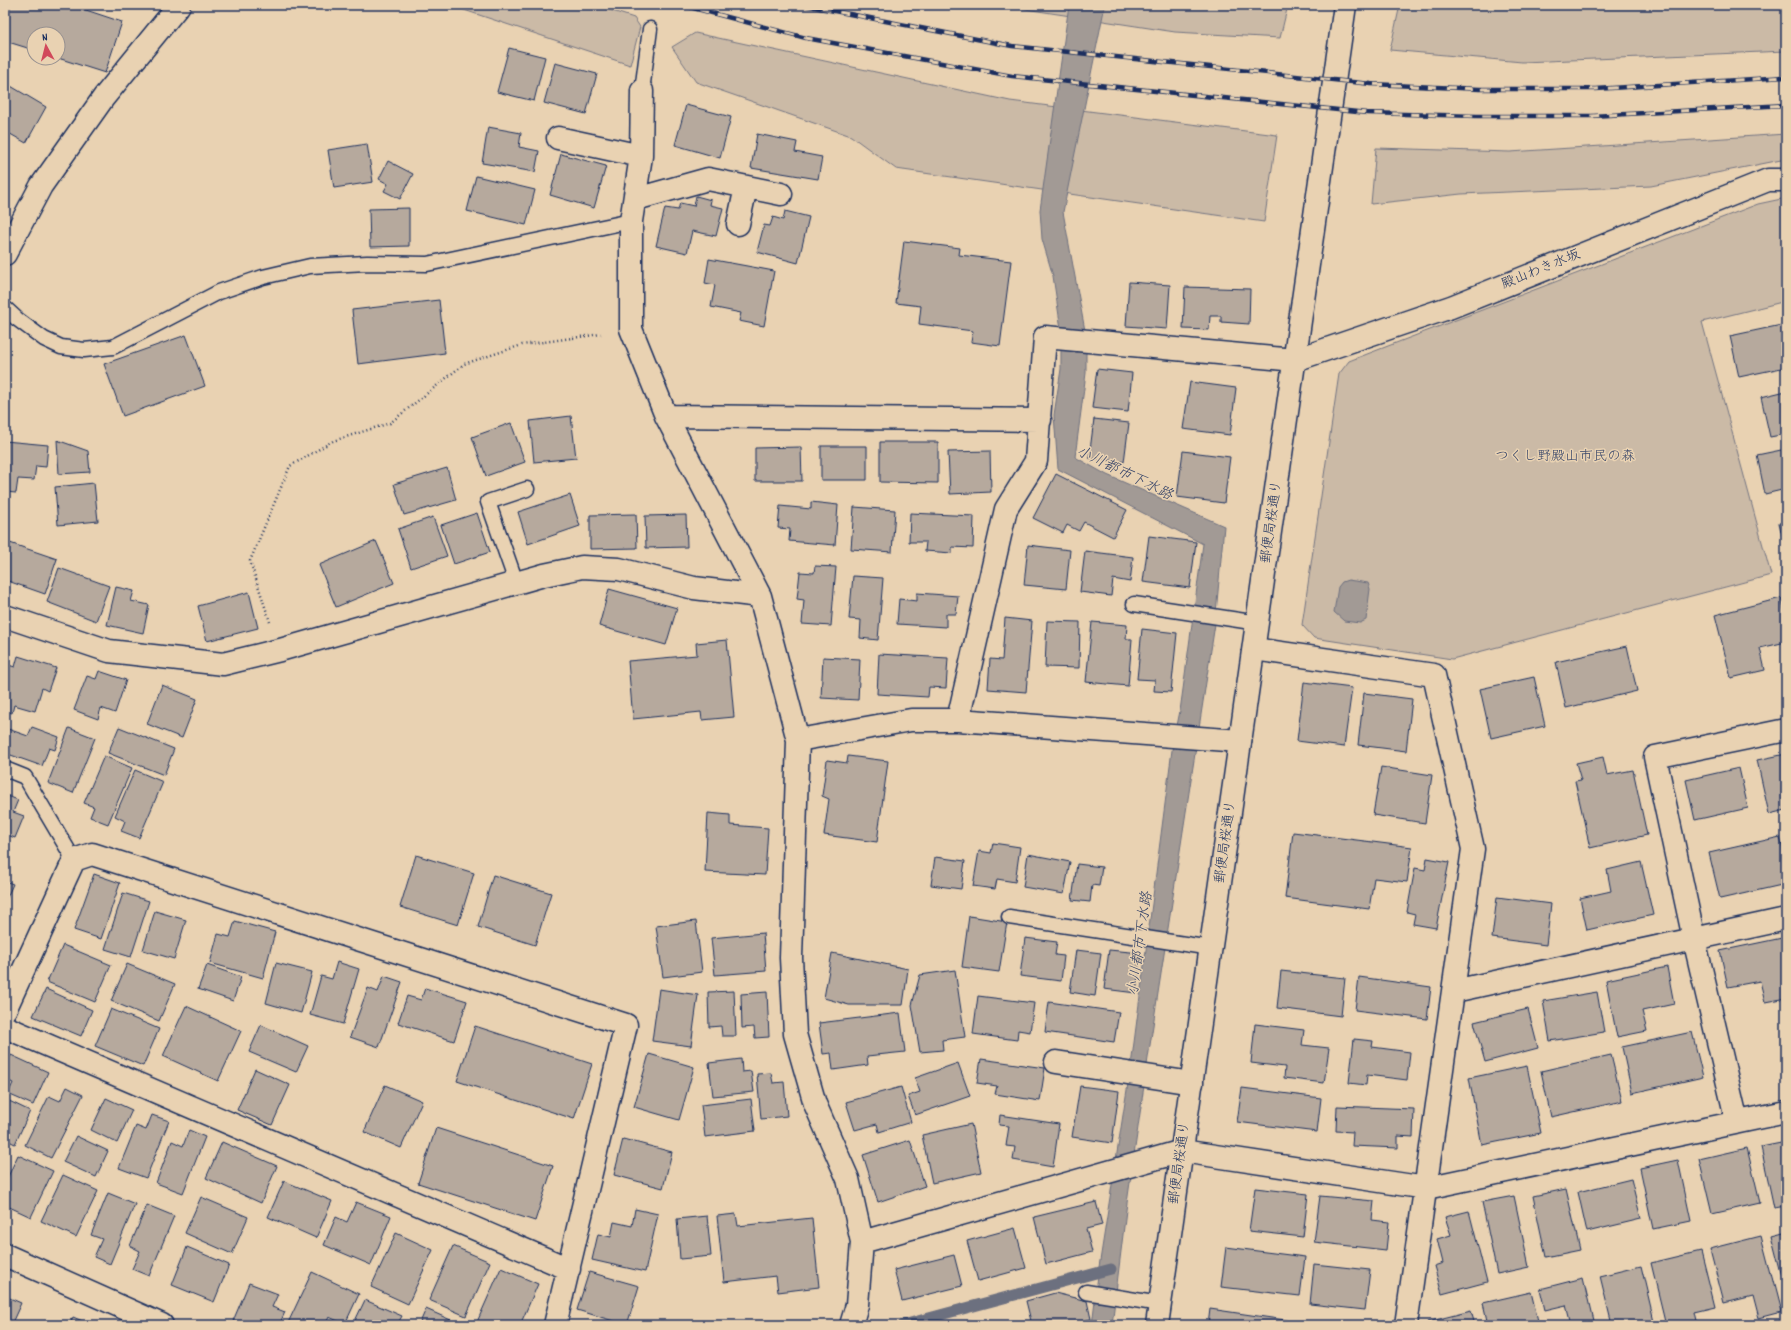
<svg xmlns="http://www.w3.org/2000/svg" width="1791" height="1330" font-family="Dekko,'Klee One',sans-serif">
  <rect width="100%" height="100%" fill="#e9d2b2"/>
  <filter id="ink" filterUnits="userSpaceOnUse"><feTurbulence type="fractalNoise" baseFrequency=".025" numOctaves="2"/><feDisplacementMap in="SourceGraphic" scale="8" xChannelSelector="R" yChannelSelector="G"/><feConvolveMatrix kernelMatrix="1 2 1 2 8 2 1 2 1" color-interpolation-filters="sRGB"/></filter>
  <g filter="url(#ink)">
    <!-- green -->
    <path fill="#cbbaa6" stroke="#737482" d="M449,5H594L634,18L640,27L630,65Z
      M999,5H1288L1280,38L1175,32Z
      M1400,5H1786V51L1522,62L1390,50Z
      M695,33L1010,101L1277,135L1264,222L896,169L851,136L696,82L672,47Z
      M1786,134V159L1651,186L1461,194L1371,204L1376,148L1510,152Z
      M1786,198V301L1702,322L1771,575L1452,659L1314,638L1302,625L1339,374L1349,361L1758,204Z"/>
    <!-- water -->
    <path fill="#a29a95" stroke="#6c6f7f" d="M1069,5H1105L1063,212L1086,336V373L1075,457L1107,475L1224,526L1215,624L1148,1058L1126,1210L1112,1325H1092L1099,1267L1132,1058L1172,750L1180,711L1203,544L1058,469L1054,415L1061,369V329L1053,276L1042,239L1040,210Z
      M1348,580L1368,583L1370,589L1366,620L1360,623L1344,621L1334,612L1338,587L1342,582Z"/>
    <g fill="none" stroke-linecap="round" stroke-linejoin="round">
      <!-- stream -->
      <path stroke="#6c6f7f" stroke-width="11" d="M903,1325L1111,1269"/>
    </g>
    <!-- building -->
    <path fill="#b6a99d" stroke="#1b2f5e" d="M5,5H71L122,22L105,73L58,58V34H34V50L5,41Z
      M509,48L545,57L534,101L497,92Z
      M555,63L597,74L586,114L544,103Z
      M9,85L46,107L26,143L5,131V92Z
      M686,105L731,117L720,158L675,145Z
      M488,127L521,133L519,147L539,151L535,172L482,163Z
      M757,134L797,142L795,152L822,157L818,179L751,168Z
      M367,144L373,182L334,188L328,150Z
      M561,154L606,166L594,208L550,195Z
      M388,161L413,174L400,199L384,191L388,184L379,179Z
      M476,176L535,190L526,225L467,211Z
      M696,196L711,200L710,205L723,208L716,236L692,231L687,253L656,246L665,208L678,210L680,203L694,206Z
      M409,208V246L370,247L369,209Z
      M785,211L809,217L798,263L757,252L764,225L770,226L773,217L783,220Z
      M904,241L960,248L959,255L1011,261L1000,346L971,342L973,331L919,324L921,306L896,303Z
      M709,259L774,271L764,326L739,321L741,313L711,307L715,285L705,283Z
      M1129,282L1170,285L1167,329L1126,326Z
      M1185,287L1250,289L1249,324L1221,322V316H1210L1209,330L1183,329Z
      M439,300L445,353L358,364L352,310Z
      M1786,324V367L1739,377L1730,336Z
      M186,335L205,386L123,416L104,364Z
      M1097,369L1132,373L1128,412L1092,408Z
      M1190,382L1236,388L1230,435L1183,429Z
      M1786,391V434L1770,437L1761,397Z
      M571,416L576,458L534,462L530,421Z
      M1094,419L1129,423L1124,462L1089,458Z
      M511,423L525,462L486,476L472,437Z
      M57,440L88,451L90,472L59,474Z
      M5,441L48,445L46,467L36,466L34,480L18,479L16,493L5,492Z
      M880,442H938V483L880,482Z
      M821,446H867V480H821Z
      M801,447L802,481H755V448Z
      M1786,449V489L1765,494L1757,455Z
      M990,451L991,492L950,494L948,452Z
      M1183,451L1230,457L1224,503L1177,497Z
      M447,468L456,500L404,515L394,484Z
      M1056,474L1127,510L1113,537L1084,522L1079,531L1067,525L1063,533L1033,518Z
      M94,483L98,521L58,525L55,487Z
      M570,495L580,526L528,544L518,512Z
      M811,502L838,505L835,545L789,541L790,529L778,528L780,506L811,509Z
      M854,507L895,510L892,552L851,549Z
      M477,513L490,552L454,564L441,525Z
      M910,513L974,516L973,548L952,547V553L925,551L926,542H909Z
      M636,514L637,548L590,549V515Z
      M686,515L687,547L646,548L645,516Z
      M433,517L447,556L411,568L398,529Z
      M1786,522V552L1779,523Z
      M1149,536L1196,542L1190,588L1143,582Z
      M376,541L394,583L336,607L319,565Z
      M7,542L57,559L45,594L5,580V548Z
      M1028,545L1070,550L1066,589L1024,585Z
      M1085,551L1133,557L1130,582L1113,579L1111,596L1080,592Z
      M815,566L836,567L831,626L802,624L804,600L797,599L800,572L814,573Z
      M59,568L109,586L96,621L47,602Z
      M853,576L883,578L878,640L860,638L861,620L849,619Z
      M116,587L134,591L131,601L149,605L143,633L107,625Z
      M609,589L677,608L666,645L599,626Z
      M249,592L258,628L207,641L198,606Z
      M917,593L958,596L956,614H946V627L897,624L899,599L917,601Z
      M1781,598L1786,617V642L1760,648L1765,670L1731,678L1715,615Z
      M1005,618L1032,621L1026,692L988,689L990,659L1002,660Z
      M1047,621L1080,622L1079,668L1045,667Z
      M1092,622L1127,625L1126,639H1132L1128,686L1086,682Z
      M1142,629L1177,633L1171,692L1154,691L1155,680L1137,679Z
      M727,640L734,717L702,720L701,712L633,719L628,661L697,655L696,643Z
      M1627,646L1637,691L1566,708L1556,662Z
      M879,654L948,658L946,688L929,687L928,697L877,694Z
      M18,656L56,668L48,691L42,688L35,711L14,705L12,713L5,711V664L15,667Z
      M823,657L860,659L858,700L821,698Z
      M99,671L126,680L115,713L101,708L98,719L74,710L87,676L96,679Z
      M1534,677L1545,726L1491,738L1480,689Z
      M1304,682L1352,688L1344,747L1297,741Z
      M162,685L197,699L182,738L147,724Z
      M1364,693L1412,699L1406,751L1358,745Z
      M32,727L59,737L55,750L49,748L42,766L5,753V728L28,736Z
      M119,727L174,749L164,775L108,753Z
      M69,728L95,738L73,793L48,783Z
      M1786,754V810L1769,814L1757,760Z
      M104,756L132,768L108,824L90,817L94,807L84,803Z
      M848,756L888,761L877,842L824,835L829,799L822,796L827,760L847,763Z
      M1603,757L1607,775L1633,770L1647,835L1590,848L1575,781L1581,780L1576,763Z
      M1381,767L1432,775L1425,823L1373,815Z
      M1739,768L1748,808L1695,820L1686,780Z
      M135,770L163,782L139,838L121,831L125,821L115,816Z
      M5,795L18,800L13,812L24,816L15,838L5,834Z
      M708,813L730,815V825L768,828L765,875L705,872Z
      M1293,832L1412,847L1407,882L1374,878L1369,909L1285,898Z
      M1780,837L1786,863V884L1720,899L1709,853Z
      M993,843L1020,847L1015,882L997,879L995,889L973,886L979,851L991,853Z
      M1028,854L1070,862L1064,894L1023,887Z
      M416,855L474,873L458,925L400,907Z
      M935,857L965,861L961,889L931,885Z
      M1427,858L1449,862L1436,928L1413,924L1415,914L1407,912L1415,868L1425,870Z
      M1641,862L1653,915L1587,930L1580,898L1611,891L1607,870Z
      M1077,864L1102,867L1099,886L1092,885L1090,902L1072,900Z
      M94,874L120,883L101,939L74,930Z
      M493,875L551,893L535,945L478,927Z
      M5,881L13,884L5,902Z
      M123,893L149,901L131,957L105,949Z
      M1497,897L1551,904L1546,945L1492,938Z
      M155,911L186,920L174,959L143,950Z
      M969,916L1007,922L999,972L962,967Z
      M235,921L275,932L263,978L210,963L218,934L230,937Z
      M696,921L702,972L663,977L656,926Z
      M763,933L766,971L715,975L711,938Z
      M1025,938L1057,942L1055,955L1064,956L1061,981L1020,976Z
      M1782,938L1786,958V998L1765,1002L1760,981L1728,987L1720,951Z
      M63,945L111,965L95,1002L47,982Z
      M1076,950L1101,953L1095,996L1070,992Z
      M1109,950L1141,953L1136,993L1104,989Z
      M832,953L908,969L903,1005H849L824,998Z
      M337,962L359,969L343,1024L310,1015L321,976L332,979Z
      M276,963L312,972L301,1013L266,1003Z
      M127,964L175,984L159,1021L111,1001Z
      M207,965L241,977L233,1001L198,989Z
      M1667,967L1674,1004L1642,1011L1647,1031L1617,1037L1606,980Z
      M955,970L965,1037L942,1040L943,1050L920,1052L912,1005L920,975Z
      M1281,971L1345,978L1341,1016L1277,1008Z
      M384,976L402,982L379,1047L350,1037L368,988L378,992Z
      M1359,977L1431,987L1427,1019L1355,1010Z
      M425,988L467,1001L454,1041L398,1023L407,996L421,1000Z
      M46,989L92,1010L81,1036L33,1016Z
      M659,989L698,995L691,1046L652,1041Z
      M734,991L736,1036H722L721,1026L709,1027L708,992Z
      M767,992L769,1037L755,1038L754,1027L742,1028L741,994Z
      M1597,992L1604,1032L1550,1041L1543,1001Z
      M978,996L1034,1003L1030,1032L1018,1030L1017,1040L973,1034Z
      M1049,1002L1119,1012L1114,1042L1045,1032Z
      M186,1006L241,1031L218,1081L163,1056Z
      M111,1009L159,1029L143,1066L95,1046Z
      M1528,1009L1538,1048L1485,1062L1474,1022Z
      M900,1013L905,1052L867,1056L868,1065L833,1070L831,1053L823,1054L819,1023Z
      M1255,1024L1304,1030L1302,1045L1329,1048L1324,1083L1284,1078L1285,1067L1251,1063Z
      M261,1025L308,1046L296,1072L249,1052Z
      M475,1026L592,1064L574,1119L457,1081Z
      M1692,1032L1703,1077L1632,1093L1622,1047Z
      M1354,1039L1373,1041L1372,1047L1410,1052L1407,1080L1367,1075L1366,1085L1349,1083Z
      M649,1054L694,1067L679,1120L634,1107Z
      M11,1055L48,1072L33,1105L8,1094L13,1083L5,1079V1067Z
      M1611,1055L1622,1101L1551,1117L1541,1071Z
      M741,1059L742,1072L751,1071L754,1092L713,1096L709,1063Z
      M981,1059L1045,1068L1040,1101L995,1094L997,1086L977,1083Z
      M958,1063L970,1096L915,1115L908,1096L920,1092L915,1078Z
      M1527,1066L1541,1133L1482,1145L1469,1078Z
      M255,1069L290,1085L272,1125L237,1110Z
      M771,1073L773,1083L784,1082L787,1116L761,1119L757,1074Z
      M385,1085L422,1101L401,1148L364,1132Z
      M1080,1086L1119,1091L1112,1143L1072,1137Z
      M67,1087L83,1095L51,1158L25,1145L49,1096L60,1101Z
      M901,1087L911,1122L879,1132L877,1124L855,1130L846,1102Z
      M1242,1088L1321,1098L1317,1132L1237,1122Z
      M106,1098L132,1110L117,1143L91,1130Z
      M5,1099L30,1111L15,1144L5,1139Z
      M751,1099L755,1131L705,1137L701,1105Z
      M1337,1106L1414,1109L1413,1137L1398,1136V1148L1352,1146L1353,1132L1336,1131Z
      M152,1115L169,1121L146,1178L119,1168L136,1126L146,1130Z
      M1000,1115L1059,1124L1053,1167L1013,1160L1015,1147L1006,1146L1009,1126L999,1125Z
      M971,1124L981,1172L932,1183L922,1135Z
      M436,1128L553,1166L535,1221L418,1183Z
      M189,1130L205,1137L183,1193L156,1183L172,1141L183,1146Z
      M76,1136L108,1151L96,1177L63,1162Z
      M623,1139L672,1152L663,1188L614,1175Z
      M910,1140L925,1186L878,1202L863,1155Z
      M222,1142L277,1166L261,1203L206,1178Z
      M1786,1142V1206L1774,1208L1761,1147Z
      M1747,1148L1760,1203L1712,1214L1699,1159Z
      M18,1155L53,1171L31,1217L5,1205V1183Z
      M1678,1160L1691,1221L1653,1229L1640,1168Z
      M63,1175L98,1191L76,1237L41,1221Z
      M1631,1179L1641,1219L1587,1232L1578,1192Z
      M284,1181L332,1201L316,1238L268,1217Z
      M1255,1188L1308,1194L1303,1237L1249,1231Z
      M1566,1189L1580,1250L1546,1257L1533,1196Z
      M108,1193L135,1204L110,1264L94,1257L102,1239L91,1235Z
      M1320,1196L1374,1201L1372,1220L1389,1222L1386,1250L1314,1242Z
      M1514,1196L1529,1267L1497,1274L1482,1202Z
      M201,1197L248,1217L232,1254L185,1233Z
      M356,1202L391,1216L371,1265L324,1245L336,1217L347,1222Z
      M1096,1202L1102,1225L1086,1229L1092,1252L1046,1264L1034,1217Z
      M147,1205L174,1216L149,1276L132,1269L140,1251L130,1246Z
      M635,1209L658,1214L645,1272L592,1260L598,1234L611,1237L614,1222L632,1226Z
      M1469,1211L1487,1282L1442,1294L1434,1266L1443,1263L1437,1239L1451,1235L1445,1217Z
      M736,1214L738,1226L812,1218L819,1287L778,1292L776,1276L724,1282L717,1216Z
      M707,1216L711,1256L680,1259L677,1219Z
      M1015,1228L1026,1268L978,1281L967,1241Z
      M1786,1231V1293L1771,1235Z
      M396,1233L433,1250L408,1304L371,1287Z
      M1761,1236L1781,1313L1758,1319L1752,1296L1724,1303L1710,1249Z
      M453,1246L490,1262L466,1316L429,1300Z
      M187,1247L229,1265L214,1302L172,1285Z
      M1226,1247L1305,1257L1300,1296L1221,1287Z
      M1701,1251L1715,1307L1694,1312L1697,1325H1666L1651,1263Z
      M954,1255L962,1286L902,1301L894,1270Z
      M1314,1264L1370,1270L1365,1310L1310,1304Z
      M1641,1266L1655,1325H1612L1600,1276Z
      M501,1268L538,1284L520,1325H484L477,1322Z
      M312,1272L359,1294L345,1324L329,1317L325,1325H287Z
      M589,1272L639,1286L627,1325L577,1310Z
      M1583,1278L1594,1325H1571L1566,1305L1545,1310L1540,1289Z
      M249,1283L278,1294L272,1307L285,1312L279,1325H244L233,1321Z
      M1531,1292L1539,1325H1488L1483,1303Z
      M1055,1293L1087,1301L1091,1319L1068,1325H1032L1026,1301Z
      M5,1296L21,1303L11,1325H5Z
      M365,1300L402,1316L397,1325H353Z
      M426,1309L462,1325H419Z
      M1210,1309L1292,1321V1325H1208Z
      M1471,1311L1475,1325H1428L1427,1322Z
      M73,1317L92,1325H69Z
      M968,1320L998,1325H967Z"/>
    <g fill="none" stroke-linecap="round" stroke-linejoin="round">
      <defs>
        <path id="service" d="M642,91L650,29
          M5,308L17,319L44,339L61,347L84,350L113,347L219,292L263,277L310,266L367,263L427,264L631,221
          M516,582L488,502L527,489
          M1134,604L1258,623
          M5,769L25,777L74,860
          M1009,917L1211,948
          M1086,1292L1160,1304"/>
        <path id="minor" d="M642,91L641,156L631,221V329L666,416L760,596L798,740L791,958L795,1034L815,1104L848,1179L862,1242L857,1305L851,1325
          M558,138L641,156
          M636,199L708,179L781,194
          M738,224L746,187
          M5,254L41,186L104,97L179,5
          M666,416L1040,420
          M5,616L109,651L223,664L280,650L544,575L582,567L619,569L694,588L760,596
          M1254,649L1434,675L1473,849L1406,1325
          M958,720L1006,509L1036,461L1045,337L1295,360L1451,307L1768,180H1786
          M798,740L911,720H958L1240,741
          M1454,991L1786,919
          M5,1010L74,860L92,854L626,1025L555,1325
          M5,1027L569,1269
          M1056,1062L1192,1083
          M1737,1122L1694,939L1655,757L1786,730
          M862,1242L1182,1151L1426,1188L1786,1112"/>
        <path id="tertiary" d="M5,1255L162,1325
          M1157,1325L1345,5"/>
      </defs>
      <!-- service casing -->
      <use href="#service" stroke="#1b2f5e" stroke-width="17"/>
      <!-- minor casing -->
      <use href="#minor" stroke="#1b2f5e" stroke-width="25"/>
      <!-- tertiary casing -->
      <use href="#tertiary" stroke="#1b2f5e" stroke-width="25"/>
      <!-- path -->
      <path stroke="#1b2f5e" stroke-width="2.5" stroke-dasharray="1 3" stroke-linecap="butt" d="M270,622L250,561L290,466L333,441L390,423L464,364L522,345L601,334"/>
      <!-- service -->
      <use href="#service" stroke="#e9d2b2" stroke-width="14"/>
      <!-- minor -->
      <use href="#minor" stroke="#e9d2b2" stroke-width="22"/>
      <!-- tertiary -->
      <use href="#tertiary" stroke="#e9d2b2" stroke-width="22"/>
      <defs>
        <path id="rail" d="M682,5L806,38L1012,76L1367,113L1477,116H1592L1786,105
          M804,5L1012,46L1371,84L1480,89H1596L1786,77"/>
      </defs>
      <!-- rail casing -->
      <use href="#rail" stroke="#1b2f5e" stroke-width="4.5"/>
      <!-- rail -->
      <use href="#rail" stroke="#e9d2b2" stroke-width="3" stroke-dasharray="9" stroke-linecap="butt"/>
    </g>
  </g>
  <g text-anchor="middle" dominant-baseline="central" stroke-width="3" stroke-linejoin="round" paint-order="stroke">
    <!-- street labels -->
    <g font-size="14" fill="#1b2f5e" stroke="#e9d2b2">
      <text transform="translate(1541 270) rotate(-22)">殿山わき水坂</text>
      <text transform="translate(1272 522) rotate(-82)">郵便局桜通り</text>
      <text transform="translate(1226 842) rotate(-82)">郵便局桜通り</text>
      <text transform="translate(1180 1163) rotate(-82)">郵便局桜通り</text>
    </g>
    <!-- park labels -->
    <g font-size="14" fill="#354469" stroke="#e9d2b2">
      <text x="1565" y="457">つくし野殿山市民の森</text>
    </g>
    <!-- water labels -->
    <g font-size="15" font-style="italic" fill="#364469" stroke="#e9d2b2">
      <text transform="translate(1124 474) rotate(26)">小川都市下水路</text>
      <text transform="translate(1141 944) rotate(-82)">小川都市下水路</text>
    </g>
  </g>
  <!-- margin -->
  <rect width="1791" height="1330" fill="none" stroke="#e9d2b2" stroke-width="20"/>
  <rect x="10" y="10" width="1771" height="1310" fill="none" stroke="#1b2f5e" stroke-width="1.5" filter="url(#ink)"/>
  <!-- north arrow -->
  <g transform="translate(46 46) rotate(353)"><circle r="19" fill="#e9d2b2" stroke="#979190"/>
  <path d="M0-3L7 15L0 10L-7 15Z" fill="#d1495b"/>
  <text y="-6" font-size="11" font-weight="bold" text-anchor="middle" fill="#1b2f5e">N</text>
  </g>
</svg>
